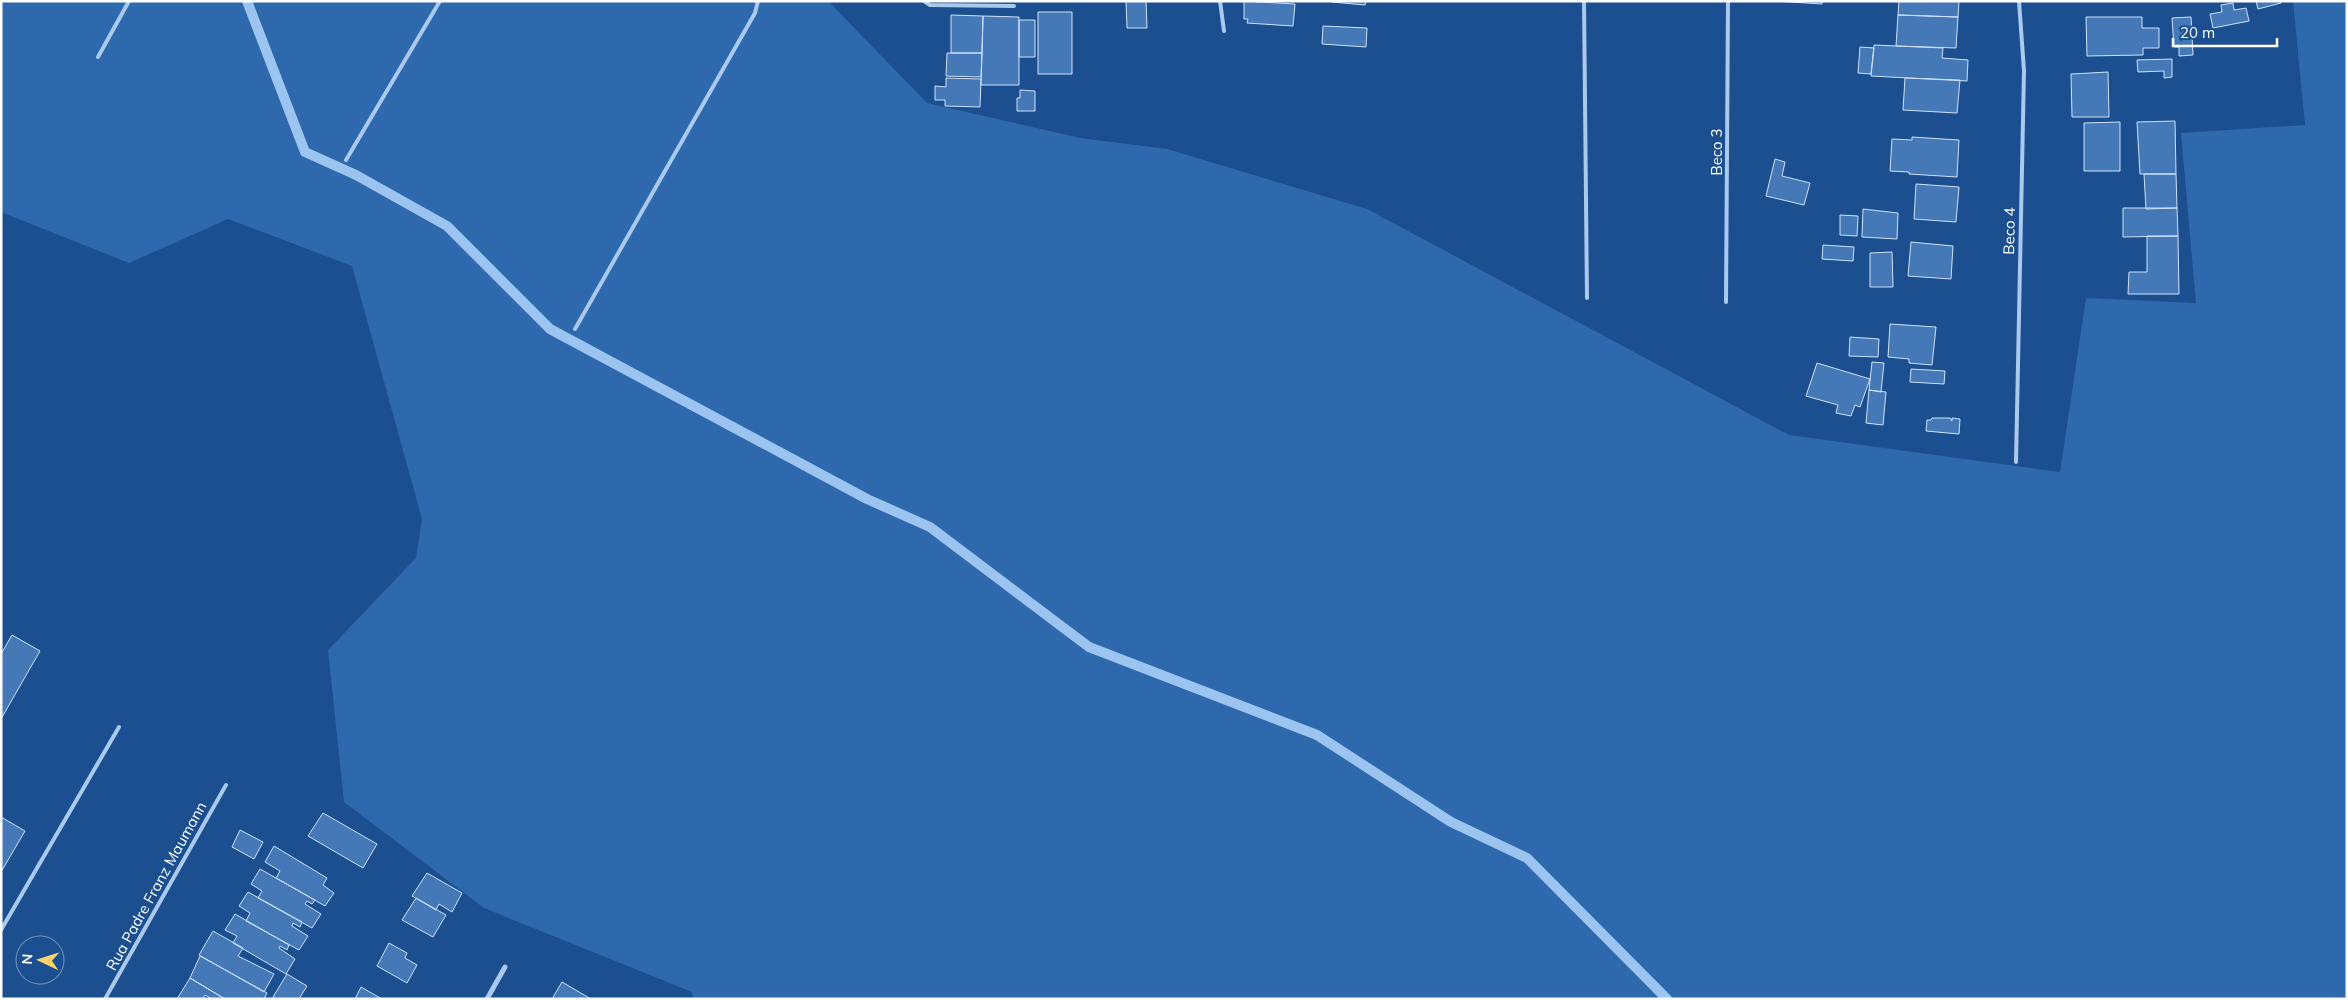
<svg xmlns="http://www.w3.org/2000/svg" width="2348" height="1000" font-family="Mulish,sans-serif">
  <rect width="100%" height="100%" fill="#1b4f8f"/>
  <!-- green -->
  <path fill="#2e69ad" d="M1,1H828L927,103L1080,138L1167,149L1367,209L1789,435L2060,472L2086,298L2196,303L2181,133L2305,125L2293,1H2347V999H693L692,992L484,908L344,802L328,650L416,558L422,519L352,266L228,219L129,263L1,212Z"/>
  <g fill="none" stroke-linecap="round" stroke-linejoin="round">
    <!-- stream -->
    <path stroke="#9cc4f0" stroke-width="10" d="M247,1L305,152L356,175L447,226L550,329L867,499L930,527L1089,647L1317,735L1451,822L1527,858L1667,999"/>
  </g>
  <!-- building -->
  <path fill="#4478b7" stroke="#cfe3fa" d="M1126,1H1146L1147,28H1127Z
    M1244,1L1295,4L1293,26L1247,23L1248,19H1244Z
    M1332,1H1366L1365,5L1332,2Z
    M1775,1H1822V4Z
    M1899,1H1959L1958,17L1898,15Z
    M2256,1H2280L2281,3L2258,9Z
    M2233,3L2234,10L2246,8L2249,21L2213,28L2210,14L2222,12L2221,5Z
    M1038,12H1072V74H1038Z
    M951,15L983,16L982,53H951Z
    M1898,15L1958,17L1956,48L1896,46Z
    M983,16L1019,17V85H981Z
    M2086,17H2142V28H2159V48H2143V55L2087,56Z
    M2191,17L2193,55L2179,56V47H2174L2172,18Z
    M1019,20H1035V57H1019Z
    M1323,26L1367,28L1366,47L1322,44Z
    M1874,45L1943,48L1942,58L1968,60L1967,81L1871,76Z
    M1860,47L1874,48L1871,74L1858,73Z
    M947,53H982L981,77L946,76Z
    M2172,59V77L2164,78V71L2138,72L2137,60Z
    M2108,72L2109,117H2072L2071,74Z
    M946,78L981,79L980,107L945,106V100H935V86L946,87Z
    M1905,78L1960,80L1957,113L1903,110Z
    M1020,90L1035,91V111H1017V98H1020Z
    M2175,121L2176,174H2140L2137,122Z
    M2120,122V171H2084V123Z
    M1912,137L1959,140L1957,177L1909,174V172L1890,171L1892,139L1912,140Z
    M1775,159L1785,162L1782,176L1810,183L1804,205L1766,196Z
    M2144,174H2176L2177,208L2146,209Z
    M1916,184L1959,187L1956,222L1914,219Z
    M2123,208H2177L2178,236L2123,237Z
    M1863,209L1898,213L1897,239L1862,237Z
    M1840,215L1858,216L1857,236L1840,235Z
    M2147,236H2178L2179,294H2128L2129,272H2147Z
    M1911,242L1953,246L1951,279L1908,276Z
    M1823,245L1854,247L1853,261L1822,259Z
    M1892,252L1893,287H1870V253Z
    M1890,324L1936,327L1932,365L1909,363V359L1888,357Z
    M1850,337L1879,339L1878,357L1849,356Z
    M1872,362L1884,363L1881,392L1869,390Z
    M1817,363L1870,379L1860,407L1855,405L1851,416L1836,413L1838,405L1806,396Z
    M1911,369L1945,371L1944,384L1910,382Z
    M1869,390L1886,392L1883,425L1866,423Z
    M1932,418H1950L1952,421V418L1960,419L1959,434L1926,431L1927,420H1931Z
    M12,635L40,651L1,719V654Z
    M323,813L377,844L363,868L308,836Z
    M1,817L25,831L1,872Z
    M240,830L263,842L254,859L232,847Z
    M274,846L327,878L323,885L334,893L325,906L276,878L280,871L265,862Z
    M260,869L315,900L312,904L307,901L305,904L321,914L312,928L258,898L262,891L251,884Z
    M427,873L462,893L452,912L439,904L436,910L412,896Z
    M248,892L302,922L300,927L293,923L292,926L308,936L299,950L246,921L250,913L239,906Z
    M416,898L446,915L433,937L402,920Z
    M235,914L289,945L287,950L280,946L279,948L295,959L286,974L233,943L237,936L225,930Z
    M213,931L243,948L238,956L274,974L264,992L199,955Z
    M389,943L407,953L405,958L417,965L407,983L377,966Z
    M200,956L267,993L264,999H225L190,978Z
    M287,974L307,986L299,999H276L273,997Z
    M190,978L225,999H212L205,995L202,999H177Z
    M562,982L591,999H552Z
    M361,987L382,999H355Z"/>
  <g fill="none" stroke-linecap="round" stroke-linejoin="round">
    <!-- lane -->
    <path stroke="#a9c9ee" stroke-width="4" d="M924,1L930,5L1014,6
      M1220,1L1224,31
      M1584,1L1587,298
      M98,57L129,1
      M346,160L440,1
      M1726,302L1728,1
      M575,329L755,13L758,1
      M2016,462L2024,71L2019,1
      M1,930L119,727
      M105,999L226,785"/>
    <!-- street -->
    <path stroke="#a9c9ee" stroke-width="5" d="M487,999L505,967"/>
  </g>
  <g text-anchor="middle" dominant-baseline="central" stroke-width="4" stroke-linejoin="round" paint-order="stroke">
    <!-- street labels -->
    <g font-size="15" fill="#fff" stroke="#1b4f8f">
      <text transform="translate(1716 152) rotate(-90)">Beco 3</text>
      <text transform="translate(2009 231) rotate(-89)">Beco 4</text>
      <text transform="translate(156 886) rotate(-61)">Rua Padre Franz Maumann</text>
    </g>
  </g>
  <!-- border -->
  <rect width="2348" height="1000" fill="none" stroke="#ffffff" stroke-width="5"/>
  <!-- north arrow -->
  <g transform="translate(40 960) rotate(274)"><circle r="24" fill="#1b4f8f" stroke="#7695bc"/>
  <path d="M0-4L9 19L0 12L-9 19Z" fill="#ffd166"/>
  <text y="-8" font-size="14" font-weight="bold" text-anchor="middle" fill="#ffffff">N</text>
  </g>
  <!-- scale -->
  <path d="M2173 38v8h104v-8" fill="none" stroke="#ffffff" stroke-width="2.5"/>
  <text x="2180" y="38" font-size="15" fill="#ffffff" stroke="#1b4f8f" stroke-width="4" paint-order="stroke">20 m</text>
</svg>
